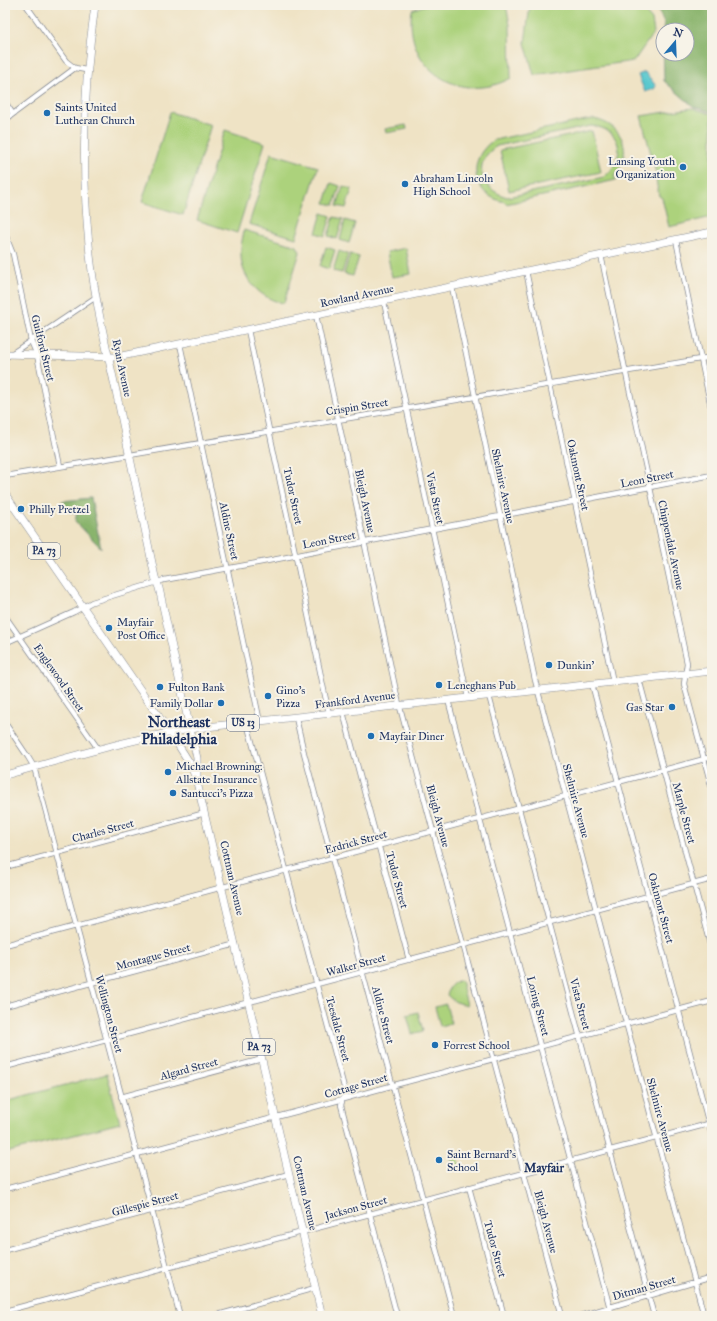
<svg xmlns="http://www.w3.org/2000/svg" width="717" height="1321" font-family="'IM FELL Great Primer',serif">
  <rect width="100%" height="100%" fill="#f7f3e8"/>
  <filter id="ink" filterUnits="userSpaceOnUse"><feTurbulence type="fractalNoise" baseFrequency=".025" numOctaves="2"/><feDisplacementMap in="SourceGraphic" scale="8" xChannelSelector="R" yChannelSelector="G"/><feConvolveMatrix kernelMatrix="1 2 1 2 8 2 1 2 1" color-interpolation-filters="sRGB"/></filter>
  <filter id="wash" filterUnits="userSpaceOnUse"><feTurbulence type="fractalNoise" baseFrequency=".012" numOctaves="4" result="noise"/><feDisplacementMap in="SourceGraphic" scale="16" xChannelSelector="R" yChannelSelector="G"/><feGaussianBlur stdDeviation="0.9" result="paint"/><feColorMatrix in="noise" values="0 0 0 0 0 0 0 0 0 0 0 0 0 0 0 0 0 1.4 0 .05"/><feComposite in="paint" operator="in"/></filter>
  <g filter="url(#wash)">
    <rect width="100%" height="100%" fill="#efe3c5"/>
    <!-- green -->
    <path fill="#acd27c" stroke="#64806d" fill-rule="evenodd" d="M425,5H506L510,25L511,78C460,106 403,68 412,10Z
      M530,5H639L652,20L654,32L634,61L534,75L525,43Z
      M692,108L712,114V217L669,227L662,198L659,196L655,175L656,173L641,116Z
      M170,112L211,125L183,215L142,202Z
      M594,119C624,125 634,153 614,176L616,180L506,204L505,202C471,196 466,158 494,140L586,120ZM591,126C623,128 627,159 604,177L507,197C480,189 471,162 497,146Z
      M406,125L407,129L386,133L385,129Z
      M225,130L265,143L237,233L197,220Z
      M592,131L601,172L509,191L500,150Z
      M271,153L318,167L296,238L249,224Z
      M331,183L340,186L334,205L325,203Z
      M343,186L352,189L346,208L337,206Z
      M322,213L331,216L325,236L316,233Z
      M334,217L343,219L337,239L328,236Z
      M345,220L355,223L349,243L340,240Z
      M244,230L297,246L300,252L284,303C261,300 241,278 241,255C240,246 243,238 244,230Z
      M326,247L335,250L329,269L320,266Z
      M406,248L411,274L392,277L387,252Z
      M339,251L348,254L342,273L333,271Z
      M350,254L359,257L353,276L344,274Z
      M461,980L467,1005C458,1004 453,1001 447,995C449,986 453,982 461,980Z
      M446,1004L451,1023L440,1026L435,1007Z
      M418,1012L423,1031L412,1034L407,1015Z
      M107,1074L120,1123L5,1153V1101Z
      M458,1157L460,1166L454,1167L451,1158Z"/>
    <!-- forest -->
    <path fill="#89b46c" stroke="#527265" d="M652,5H712V112L694,107L664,81L663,42V54H687V30H663L664,23L657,8Z
      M91,498L101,548L75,521L77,513L66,511L62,501Z"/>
    <!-- water -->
    <path fill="#5ac8ce" stroke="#3a7c96" d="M645,72L656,86L654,89L645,92L638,75Z"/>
  </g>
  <g filter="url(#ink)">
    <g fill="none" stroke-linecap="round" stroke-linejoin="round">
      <defs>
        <path id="street" d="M26,5L66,61L75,68
          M5,102L13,114
          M5,120L75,68L86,70
          M5,234L13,254L31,341L37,355L60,466
          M676,240L712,412
          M601,255L687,663L684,684L712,789
          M526,271L613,682
          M452,287L535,680L704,1316
          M384,302L468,698
          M316,315L397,696L562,1316
          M248,330L329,714
          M180,344L260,722
          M5,358L96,297
          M5,476L712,357
          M5,616L99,750
          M5,643L74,612L92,602L164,580L262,562L712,475
          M639,679L712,952
          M592,684L712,1136
          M489,696L654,1316
          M448,700L612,1316
          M343,712L409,960
          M296,718L304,753L454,1316
          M5,723L28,757L34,767L180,1316
          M247,723L345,1091L341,1105L397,1316
          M5,867L205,813
          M5,945L712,757
          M5,1006L236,944
          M5,1067L712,879
          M121,1097L262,1059
          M469,1187L504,1316
          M5,1189C108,1161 211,1134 314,1107C355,1096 396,1084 437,1074L712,1001
          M5,1250L289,1174
          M5,1311L712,1123
          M214,1316L315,1288
          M580,1316L712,1277"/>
        <path id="secondary" d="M95,5C83,88 81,171 90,255C95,301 106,346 116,391C129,453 142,515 155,577L159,588L190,729
          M5,354L117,357L712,232"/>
        <path id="primary" d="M5,494L177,743L189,762L196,778L322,1316
          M190,729L197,758V776
          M5,775C68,758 132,738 197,728L712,671"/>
      </defs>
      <!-- street casing -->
      <use href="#street" stroke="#858992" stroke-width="6"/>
      <!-- secondary casing -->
      <use href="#secondary" stroke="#858992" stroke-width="8"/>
      <!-- primary casing -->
      <use href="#primary" stroke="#858992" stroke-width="8"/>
      <!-- street -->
      <use href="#street" stroke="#fff" stroke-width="4.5"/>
      <!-- secondary -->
      <use href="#secondary" stroke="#fff" stroke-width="7"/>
      <!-- primary -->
      <use href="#primary" stroke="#fff" stroke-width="7"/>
    </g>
  </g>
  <!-- markers -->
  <g fill="#1f6fb2" stroke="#f7f3e8" stroke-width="1.5">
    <circle cx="47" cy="113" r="4"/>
    <circle cx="683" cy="167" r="4"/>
    <circle cx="405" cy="184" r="4"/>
    <circle cx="21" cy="509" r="4"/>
    <circle cx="109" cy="628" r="4"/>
    <circle cx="549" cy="665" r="4"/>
    <circle cx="439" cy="685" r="4"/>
    <circle cx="160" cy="687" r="4"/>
    <circle cx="268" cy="696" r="4"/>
    <circle cx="221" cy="703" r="4"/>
    <circle cx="672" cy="707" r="4"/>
    <circle cx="371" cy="736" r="4"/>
    <circle cx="168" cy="772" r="4"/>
    <circle cx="173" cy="793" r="4"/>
    <circle cx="435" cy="1045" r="4"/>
    <circle cx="439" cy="1160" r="4"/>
  </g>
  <g text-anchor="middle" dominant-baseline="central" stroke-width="4" stroke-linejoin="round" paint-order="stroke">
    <!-- shield labels -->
    <g fill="#f7f3e8" stroke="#5d6a87" stroke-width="1">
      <rect x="28" y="543" width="32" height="16" rx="3"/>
      <rect x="227" y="715" width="32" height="16" rx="3"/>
      <rect x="243" y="1039" width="32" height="16" rx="3"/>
    </g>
    <g font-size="10" font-weight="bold" fill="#1b2f5e">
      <text x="44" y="551">PA 73</text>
      <text x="243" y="723">US 13</text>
      <text x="259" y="1047">PA 73</text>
    </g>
    <!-- poi labels -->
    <g font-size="11" fill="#1b2f5e" stroke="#f7f3e8" text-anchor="start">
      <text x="55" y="107">Saints United<tspan x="55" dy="13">Lutheran Church</tspan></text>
      <text x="675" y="161" text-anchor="end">Lansing Youth<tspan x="675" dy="13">Organization</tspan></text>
      <text x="413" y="178">Abraham Lincoln<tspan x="413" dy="13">High School</tspan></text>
      <text x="29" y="509">Philly Pretzel</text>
      <text x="117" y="622">Mayfair<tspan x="117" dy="13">Post Office</tspan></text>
      <text x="557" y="665">Dunkin'</text>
      <text x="447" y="685">Leneghans Pub</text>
      <text x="168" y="687">Fulton Bank</text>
      <text x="276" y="690">Gino's<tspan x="276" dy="13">Pizza</tspan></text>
      <text x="213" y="703" text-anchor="end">Family Dollar</text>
      <text x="664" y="707" text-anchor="end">Gas Star</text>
      <text x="379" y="736">Mayfair Diner</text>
      <text x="176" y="766">Michael Browning:<tspan x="176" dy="13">Allstate Insurance</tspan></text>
      <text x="181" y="793">Santucci's Pizza</text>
      <text x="443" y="1045">Forrest School</text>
      <text x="447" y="1154">Saint Bernard's<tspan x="447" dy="13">School</tspan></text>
    </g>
    <!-- street labels -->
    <g font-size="11" fill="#1b2f5e" stroke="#f7f3e8">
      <text transform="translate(357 296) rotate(-12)">Rowland Avenue</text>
      <text transform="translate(43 348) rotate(76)">Guilford Street</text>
      <text transform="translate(122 368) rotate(78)">Ryan Avenue</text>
      <text transform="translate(357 407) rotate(-9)">Crispin Street</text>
      <text transform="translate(578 475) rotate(78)">Oakmont Street</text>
      <text transform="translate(647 479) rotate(-11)">Leon Street</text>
      <text transform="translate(503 486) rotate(78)">Shelmire Avenue</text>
      <text transform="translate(293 496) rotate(78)">Tudor Street</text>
      <text transform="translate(435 498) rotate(78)">Vista Street</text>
      <text transform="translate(365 501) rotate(78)">Bleigh Avenue</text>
      <text transform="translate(229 531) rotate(78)">Aldine Street</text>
      <text transform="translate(329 540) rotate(-11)">Leon Street</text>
      <text transform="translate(671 545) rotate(78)">Chippendale Avenue</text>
      <text transform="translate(59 678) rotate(55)">Englewood Street</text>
      <text transform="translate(355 700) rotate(-7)">Frankford Avenue</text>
      <text transform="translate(576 801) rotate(75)">Shelmire Avenue</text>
      <text transform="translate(684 813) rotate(75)">Marple Street</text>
      <text transform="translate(438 816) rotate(75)">Bleigh Avenue</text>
      <text transform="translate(103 831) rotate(-15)">Charles Street</text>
      <text transform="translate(356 842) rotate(-15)">Erdrick Street</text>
      <text transform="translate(232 878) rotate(77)">Cottman Avenue</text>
      <text transform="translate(397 880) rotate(75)">Tudor Street</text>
      <text transform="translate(661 908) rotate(75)">Oakmont Street</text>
      <text transform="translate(153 957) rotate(-15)">Montague Street</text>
      <text transform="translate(356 965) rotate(-15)">Walker Street</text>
      <text transform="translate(580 1004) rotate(75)">Vista Street</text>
      <text transform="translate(538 1006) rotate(75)">Loring Street</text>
      <text transform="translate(109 1014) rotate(75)">Wellington Street</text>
      <text transform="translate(383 1015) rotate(75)">Aldine Street</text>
      <text transform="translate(338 1029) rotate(75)">Teesdale Street</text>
      <text transform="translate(189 1069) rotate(-15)">Algard Street</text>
      <text transform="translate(356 1086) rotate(-16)">Cottage Street</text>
      <text transform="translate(660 1115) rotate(75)">Shelmire Avenue</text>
      <text transform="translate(305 1193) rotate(77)">Cottman Avenue</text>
      <text transform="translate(145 1204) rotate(-15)">Gillespie Street</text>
      <text transform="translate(356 1208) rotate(-15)">Jackson Street</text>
      <text transform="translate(546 1222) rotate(75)">Bleigh Avenue</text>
      <text transform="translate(495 1249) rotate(75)">Tudor Street</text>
      <text transform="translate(644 1288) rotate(-16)">Ditman Street</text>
    </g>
    <!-- neighbourhood labels -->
    <g font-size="12" font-weight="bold" fill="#1b2f5e" stroke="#f7f3e8">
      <text x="544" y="1168">Mayfair</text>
    </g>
    <!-- district labels -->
    <g font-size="15" font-weight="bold" fill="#1b2f5e" stroke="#f7f3e8">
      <text x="179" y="722">Northeast<tspan x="179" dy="17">Philadelphia</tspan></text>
    </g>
  </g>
  <!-- margin -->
  <rect width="717" height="1321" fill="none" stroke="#f7f3e8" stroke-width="20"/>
  <!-- north arrow -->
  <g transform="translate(675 42) rotate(19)"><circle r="19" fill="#f7f3e8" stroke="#9fa5b1"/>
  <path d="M0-3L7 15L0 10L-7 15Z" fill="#1f6fb2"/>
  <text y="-6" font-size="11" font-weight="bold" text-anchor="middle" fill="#1b2f5e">N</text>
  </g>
</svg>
